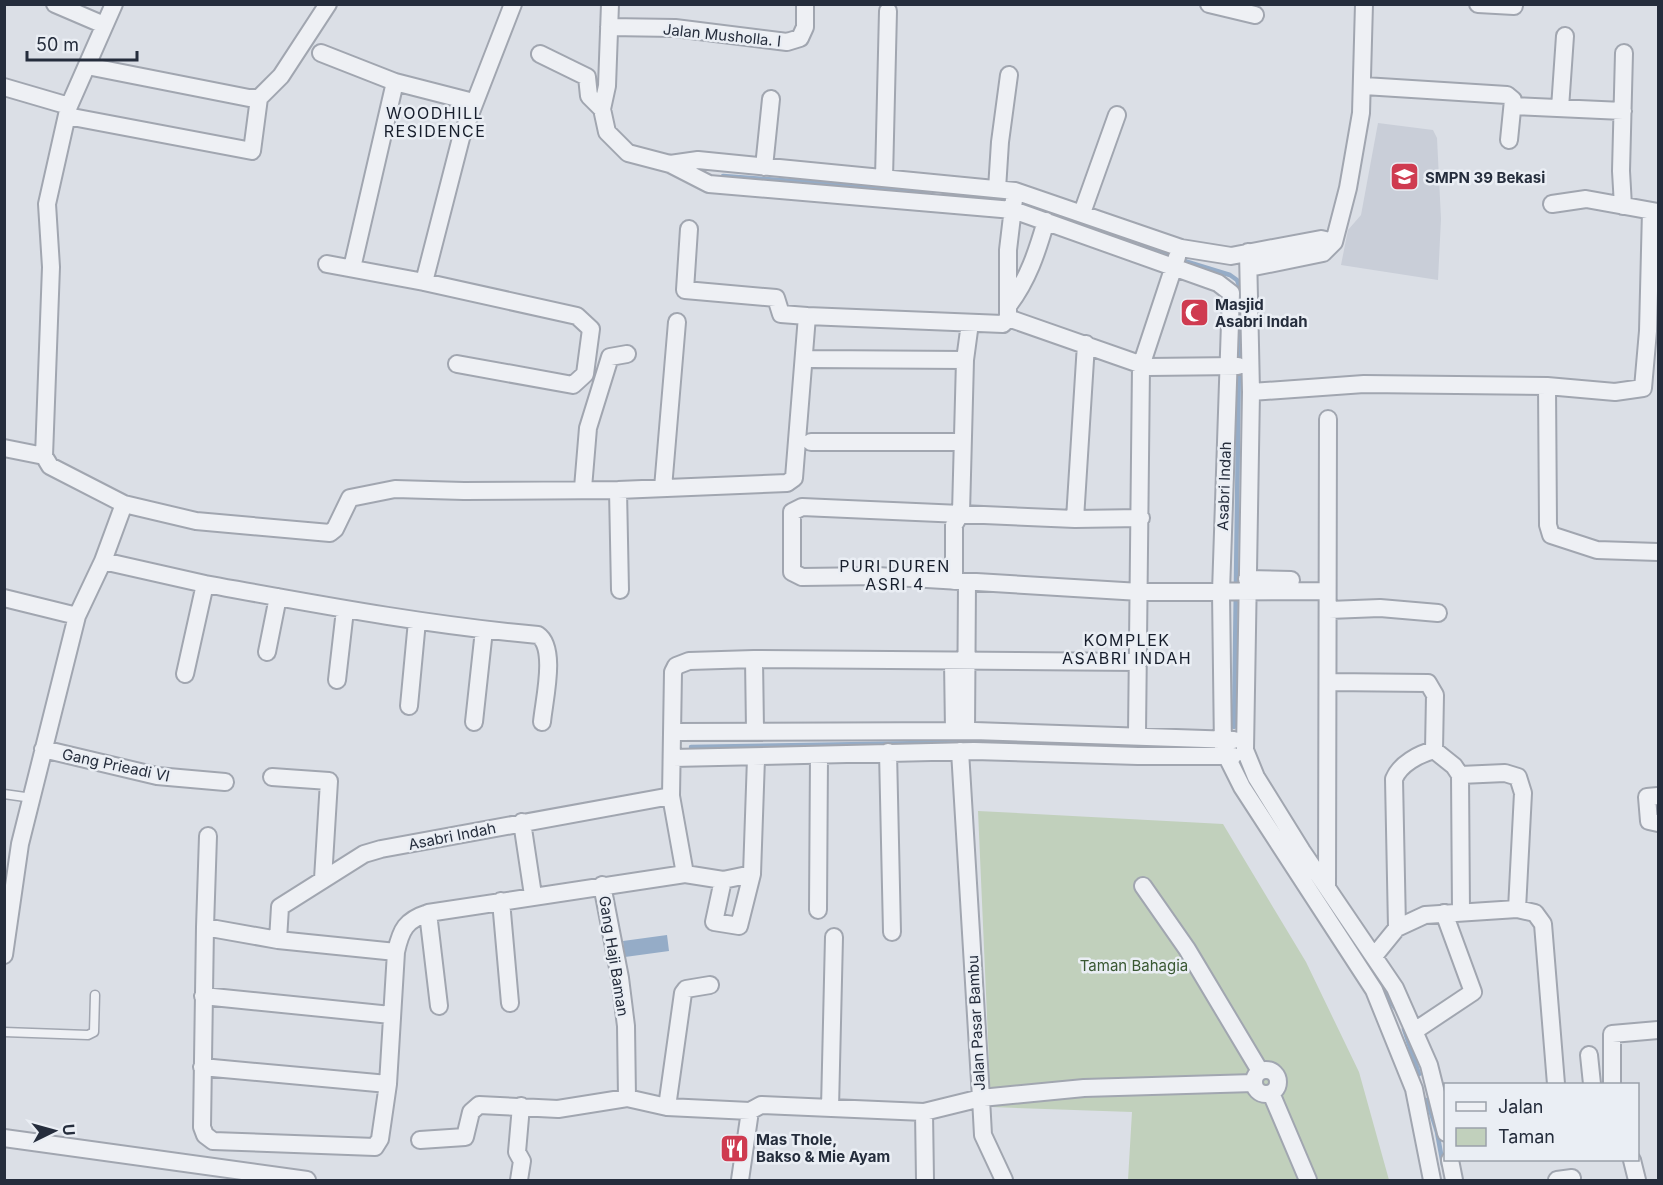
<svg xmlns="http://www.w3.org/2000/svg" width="1663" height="1185" font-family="Inter,sans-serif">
  <rect width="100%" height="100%" fill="#dbdfe6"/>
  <!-- built -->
  <path fill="#c9ced8" d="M1378,123L1433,130L1437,138L1441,219L1438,280L1341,265L1348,230L1361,215Z"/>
  <!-- green -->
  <path fill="#c1d0bc" d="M978,811L1223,824L1306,962L1359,1072L1389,1180H1128L1132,1112L991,1107Z"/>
  <!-- water -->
  <path fill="#95acc7" d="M667,935L669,951L625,957L623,941Z"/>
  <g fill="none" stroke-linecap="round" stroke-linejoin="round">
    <!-- stream -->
    <path stroke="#95acc7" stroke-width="4.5" d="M723,176L904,189L935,196
      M1022,205L1042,209
      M1141,243L1173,256
      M1181,260L1230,275L1237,280L1240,288L1234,727
      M691,747L925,743L1204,747
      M1347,934L1395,1008
      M1404,1029L1419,1074
      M1427,1100L1437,1132L1443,1165"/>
    <defs>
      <path id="lane" d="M4,794L32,798
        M4,1032L88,1035L94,1032L95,995"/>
      <path id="street" d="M55,4L104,25
        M610,4L607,86L602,109L607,132L628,153L670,164L709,184L1013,210L1218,283L1231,293L1221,592L1223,749L1242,787L1374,990L1414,1089L1432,1180
        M1209,4L1255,15
        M1478,4L1514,6
        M609,27L675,28L787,42L800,38L805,27V4
        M321,53L395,82L473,102
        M540,54L587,77L589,96L602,109
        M87,66L249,98H259L281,76L328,4
        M1364,86L1507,95L1513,100L1509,140
        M4,87L69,106
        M1513,106L1623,111
        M1560,108L1565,36
        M67,116L252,151L259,98
        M670,164L698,160L1015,191L1181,248L1231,256L1321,239L1334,242
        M764,167L771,99
        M884,178L888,11
        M997,189L1000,142L1009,75
        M1552,204L1586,199L1658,212
        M1623,206L1621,171L1624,53
        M1082,213L1117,115
        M689,229L685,290L776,298L781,314L807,316
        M1248,252L1251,392L1245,750L1256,777L1302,851L1395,988L1429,1065L1446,1133
        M327,264L424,282L577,316L591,329L585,374L573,385L457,364
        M352,268L395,82
        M1249,268L1323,253L1334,242L1348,188L1361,113L1364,4
        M424,282L461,138L513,4
        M1008,306C1028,280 1037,252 1046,221
        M1008,318L1148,367L1238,366
        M812,359L965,360
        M1547,386L1615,392L1643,388L1648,331L1651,211
        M1251,392L1364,384L1547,386L1548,525L1551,535L1597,550L1658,552
        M811,442H961
        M4,448L44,456
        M583,488L588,428L610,357L627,354
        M663,488L677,322
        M618,490L620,590
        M124,504L196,521L330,533L335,529L350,498L395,489L464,491L618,490L787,483L794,478L807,316L1003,324L1008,318V250L1015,191
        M1141,518L1075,519L802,507L792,512V572L802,577L877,576L1140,592L1327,591
        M1075,519L1086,344
        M103,561L205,584
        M1247,579L1291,580
        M954,581V525L961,513L965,360L970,323
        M4,598L77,616
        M1329,610L1380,608L1438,613
        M267,652L278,597
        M754,659L755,730
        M953,661L954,731
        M185,674L205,584C316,604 426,625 538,635C557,648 544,700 542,722
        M337,680L345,610
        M1329,682L1428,683L1435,695L1434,750L1454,766L1460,775L1505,773L1518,777L1523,793L1517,909
        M409,706L417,621
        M474,722L484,630
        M966,731L967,582
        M674,732L974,731L1234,740
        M1137,734L1141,366L1177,257
        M43,749L157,776L225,782
        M1434,750C1419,754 1400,764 1394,779L1397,928L1425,915L1517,909L1535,913L1543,924L1556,1084
        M888,752L892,932
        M673,758L974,751L1138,756H1233
        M1460,775L1461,912
        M272,777L329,781L323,879
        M1658,796L1647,797L1649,821L1658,823
        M522,822L533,895
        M685,874L671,796L673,672L676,666L689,661L754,659L1139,662
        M723,880L714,922L739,926L752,874
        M602,885L620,978L626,1026L627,1098
        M1143,886L1187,949L1260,1071
        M1327,888L1328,419
        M501,901L510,1003
        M818,910L819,755
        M428,913L439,1006
        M205,927L278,940L396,952L388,1084L380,1139L375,1147L213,1141L205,1135L202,1127Z
        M205,927L208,836
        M278,940L280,907L364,854L381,849L671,796
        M396,952C401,929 406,920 428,913L685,874L723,880L752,874L756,758
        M4,955L20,844L77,616L103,561L124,504L50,466L44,456L51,267L47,204L69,106L114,4
        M1375,955L1397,928
        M203,996L391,1015
        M1416,1030L1473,992L1444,913
        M1589,1055L1592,1084
        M202,1067L388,1084
        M1254 1082a12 12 0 1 1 24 0a12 12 0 1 1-24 0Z
        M1612,1084V1034L1658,1030
        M1271,1093L1308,1180
        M667,1107L683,993L686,989L710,985
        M830,1108L834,937
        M924,1112L925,1180
        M4,1138L307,1180
        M420,1140L465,1137L471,1112L479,1105L558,1109L627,1098L667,1107L750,1111
        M1450,1160L1454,1180
        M1632,1160L1637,1180
        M519,1180L522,1161L517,1152L521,1106
        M740,1180L750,1111L761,1105L924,1112L981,1098L960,751
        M1004,1180L983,1135L981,1098L1084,1088L1254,1083
        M1557,1180L1572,1178"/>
    </defs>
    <!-- lane casing -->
    <use href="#lane" stroke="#a1a6b0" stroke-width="11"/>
    <!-- street casing -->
    <use href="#street" stroke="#a1a6b0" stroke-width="20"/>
    <!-- lane -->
    <use href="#lane" stroke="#eef0f4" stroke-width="8"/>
    <!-- street -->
    <use href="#street" stroke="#eef0f4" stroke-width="16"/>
  </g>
  <!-- icons -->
  <defs>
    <symbol id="school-square" viewBox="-11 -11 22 22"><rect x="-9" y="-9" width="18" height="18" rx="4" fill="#cf3b50" stroke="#eaeef4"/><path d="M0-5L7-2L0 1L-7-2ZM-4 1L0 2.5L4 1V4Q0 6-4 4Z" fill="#fff"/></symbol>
    <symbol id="mosque-square" viewBox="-11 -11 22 22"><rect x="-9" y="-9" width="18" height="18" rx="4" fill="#cf3b50" stroke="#eaeef4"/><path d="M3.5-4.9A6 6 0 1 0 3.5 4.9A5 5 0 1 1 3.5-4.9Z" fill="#fff"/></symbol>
    <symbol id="restaurant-square" viewBox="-11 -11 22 22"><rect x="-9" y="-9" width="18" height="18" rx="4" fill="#cf3b50" stroke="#eaeef4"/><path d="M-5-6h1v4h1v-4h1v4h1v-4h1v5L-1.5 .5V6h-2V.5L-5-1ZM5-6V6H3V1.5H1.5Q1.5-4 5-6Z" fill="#fff"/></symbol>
  </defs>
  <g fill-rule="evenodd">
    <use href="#school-square" x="1388" y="160" width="33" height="33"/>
    <use href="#mosque-square" x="1178" y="296" width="33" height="33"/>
    <use href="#restaurant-square" x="718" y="1132" width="33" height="33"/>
  </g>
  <g text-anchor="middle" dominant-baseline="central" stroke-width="5" stroke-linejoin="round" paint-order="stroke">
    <!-- street labels -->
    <g font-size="15" fill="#252d3c" stroke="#eaeef4">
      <text transform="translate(722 35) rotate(6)">Jalan Musholla. I</text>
      <text transform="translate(1224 486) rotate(-88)">Asabri Indah</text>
      <text transform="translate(116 765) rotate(12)">Gang Prieadi VI</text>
      <text transform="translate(452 836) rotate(-11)">Asabri Indah</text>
      <text transform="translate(614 956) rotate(81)">Gang Haji Baman</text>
      <text transform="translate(976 1023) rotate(-93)">Jalan Pasar Bambu</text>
    </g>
    <!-- poi labels -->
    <g font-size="15" font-weight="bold" fill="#252d3c" stroke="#eaeef4" text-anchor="start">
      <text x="1425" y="177">SMPN 39 Bekasi</text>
      <text x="1215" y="304">Masjid<tspan x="1215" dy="17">Asabri Indah</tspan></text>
      <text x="756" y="1139">Mas Thole,<tspan x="756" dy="17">Bakso &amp; Mie Ayam</tspan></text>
    </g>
    <!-- park labels -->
    <g font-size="15" fill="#395832" stroke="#eaeef4">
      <text x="1134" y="965">Taman Bahagia</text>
    </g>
    <!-- neighbourhood labels -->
    <g font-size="16" letter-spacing="1.5" fill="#171e2c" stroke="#eaeef4">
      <text x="435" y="113">WOODHILL<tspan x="435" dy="18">RESIDENCE</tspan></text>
      <text x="895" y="566">PURI DUREN<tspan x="895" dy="18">ASRI 4</tspan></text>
      <text x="1127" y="640">KOMPLEK<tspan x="1127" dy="18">ASABRI INDAH</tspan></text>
    </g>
  </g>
  <!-- border -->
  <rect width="1663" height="1185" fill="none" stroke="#252d3c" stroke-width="12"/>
  <!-- legend -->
  <rect x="1444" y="1083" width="195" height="78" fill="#eaeef4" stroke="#9ba1aa" stroke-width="1.5"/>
  <rect x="1456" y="1102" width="30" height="9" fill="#eef0f4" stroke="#9ba1aa" stroke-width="1.5"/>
  <text x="1498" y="1113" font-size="18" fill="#252d3c">Jalan</text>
  <rect x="1456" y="1128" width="30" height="18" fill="#c1d0bc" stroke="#9ba1aa" stroke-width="1.5"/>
  <text x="1498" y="1143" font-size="18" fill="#252d3c">Taman</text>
  <!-- north arrow -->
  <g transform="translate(54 1131) rotate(85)" stroke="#eaeef4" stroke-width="4.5" paint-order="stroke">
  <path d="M0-4.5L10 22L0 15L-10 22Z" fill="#252d3c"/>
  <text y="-9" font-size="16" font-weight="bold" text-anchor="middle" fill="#252d3c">U</text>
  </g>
  <!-- scale -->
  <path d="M27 51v9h110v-9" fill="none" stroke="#252d3c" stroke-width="3"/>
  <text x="36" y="51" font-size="18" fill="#252d3c" stroke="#eaeef4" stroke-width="4.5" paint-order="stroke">50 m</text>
</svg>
